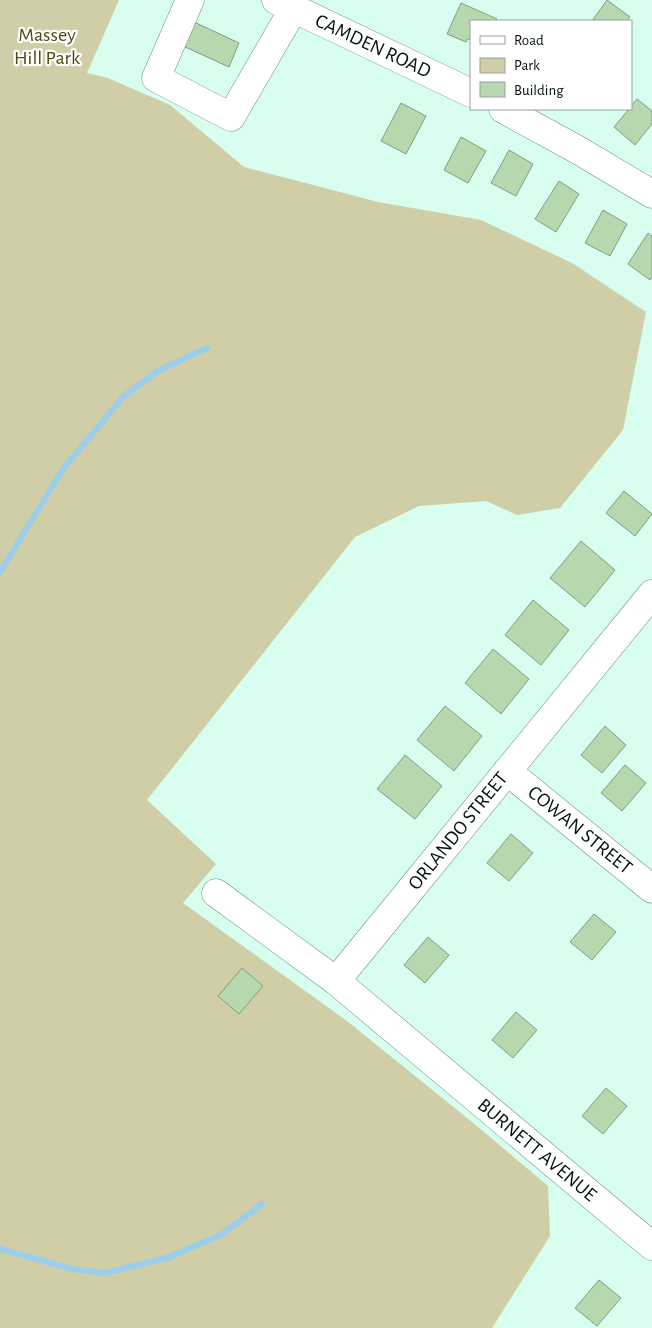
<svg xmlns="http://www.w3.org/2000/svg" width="652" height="1328" font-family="'Alegreya Sans',sans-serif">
  <rect width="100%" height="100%" fill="#d7feef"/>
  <!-- green -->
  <path fill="#cfcea6" d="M0,0H119L87,73L108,78L170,105L244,167L378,202L481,220L572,263L646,312L623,430L560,508L517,515L486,501L419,506L355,537L147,800L216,864L183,903L347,1021L472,1122L548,1186L550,1236L492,1328H0Z"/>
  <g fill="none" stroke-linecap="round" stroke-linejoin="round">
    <!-- stream -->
    <path stroke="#9bceea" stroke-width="6" d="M0,572L63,469L123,397L158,371L207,348
      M0,1249L72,1269L105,1273L170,1257L222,1234L262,1204"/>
  </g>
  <!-- building -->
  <path fill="#b7d8ae" stroke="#879b81" d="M607,0L630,17L626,21H592Z
    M461,3L497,19L496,21H471V40L468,39L466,42L447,34Z
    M194,22L239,43L229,67L183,46Z
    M637,99L652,111V124L635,145L614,127L629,109H631V106Z
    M401,103L426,116L406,154L381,141Z
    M461,137L486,151L468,183L444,170Z
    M509,150L533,164L516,196L491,183Z
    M559,181L579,194L556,232L535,219Z
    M603,210L627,224L610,256L585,243Z
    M648,233L652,236V277L650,280L628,264Z
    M624,491L652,514L635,536L606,513Z
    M581,541L615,570L585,607L550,578Z
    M533,600L569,630L541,665L505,635Z
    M493,649L529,679L501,714L465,683Z
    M445,706L482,736L454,771L417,740Z
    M605,726L626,745L602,773L581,755Z
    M405,755L442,786L415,819L377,789Z
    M625,765L646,783L622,811L601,793Z
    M511,834L533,853L509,881L487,863Z
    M594,914L616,932L592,960L570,942Z
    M428,937L449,955L425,983L404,965Z
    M242,968L263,986L239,1014L218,996Z
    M516,1012L537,1030L513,1058L492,1040Z
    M606,1088L627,1106L603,1134L582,1116Z
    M599,1280L621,1298L597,1326L575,1308Z"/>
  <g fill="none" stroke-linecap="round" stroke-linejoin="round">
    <defs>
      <path id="minor" d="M190,0L156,78L231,117L294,8
        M276,0L471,93
        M503,109L578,150L652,194
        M507,771L652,889
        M216,893L336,981L652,1246
        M336,981L652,594"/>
    </defs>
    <!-- minor casing -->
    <use href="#minor" stroke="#6a8e80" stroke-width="29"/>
    <!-- minor -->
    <use href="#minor" stroke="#fff" stroke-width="28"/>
  </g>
  <g text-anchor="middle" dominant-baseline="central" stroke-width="4.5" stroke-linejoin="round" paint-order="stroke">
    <!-- park labels -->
    <g font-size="20" fill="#4c4a0f" stroke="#fff">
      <text x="47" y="35">Massey<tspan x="47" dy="23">Hill Park</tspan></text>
    </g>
    <!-- street labels -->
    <g font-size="20" fill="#04110c" stroke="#fff">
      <text transform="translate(373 46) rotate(25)">CAMDEN ROAD</text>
      <text transform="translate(580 830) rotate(39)">COWAN STREET</text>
      <text transform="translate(458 831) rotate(-51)">ORLANDO STREET</text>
      <text transform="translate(537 1150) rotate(40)">BURNETT AVENUE</text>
    </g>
  </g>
  <!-- legend -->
  <rect x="470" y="20" width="162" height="90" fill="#ffffff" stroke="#9ba09e"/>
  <rect x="480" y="36" width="25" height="8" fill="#ffffff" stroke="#9ba09e"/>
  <text x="514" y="45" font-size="15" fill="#04110c">Road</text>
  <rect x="480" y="58" width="25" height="15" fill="#cfcea6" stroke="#9ba09e"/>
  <text x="514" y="70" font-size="15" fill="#04110c">Park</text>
  <rect x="480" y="82" width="25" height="15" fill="#b7d8ae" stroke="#9ba09e"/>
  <text x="514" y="95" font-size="15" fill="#04110c">Building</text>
</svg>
